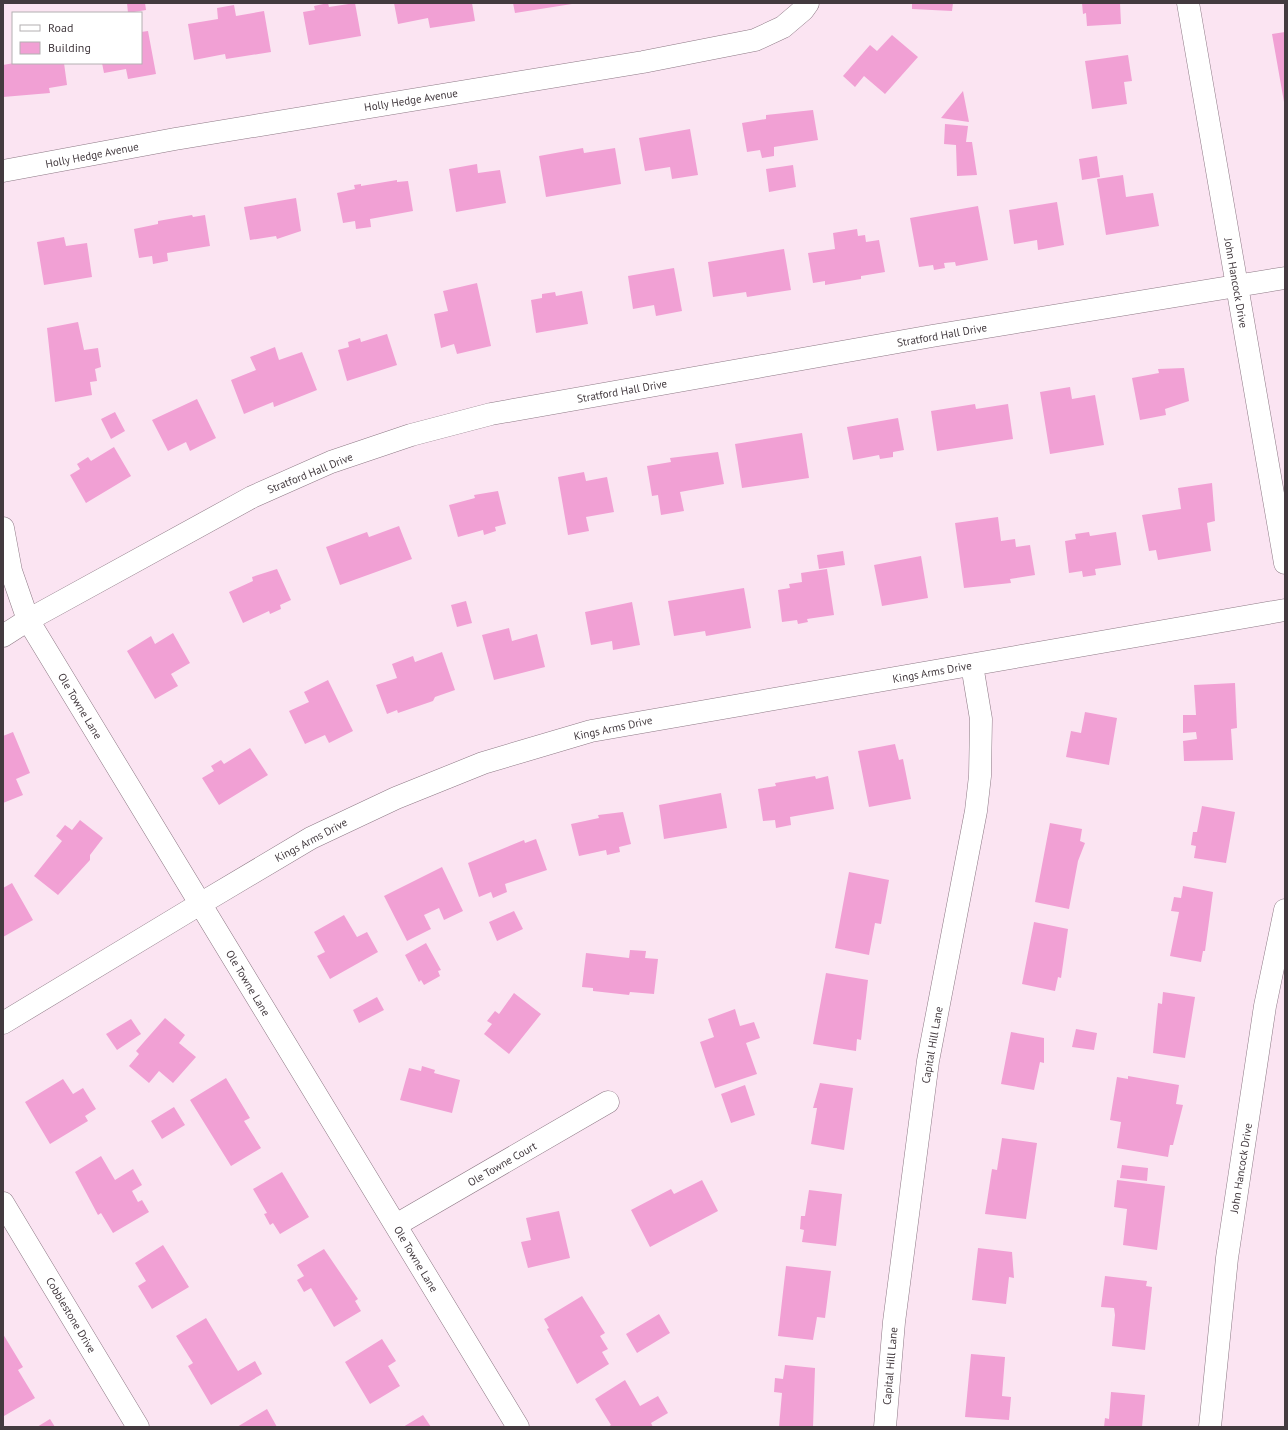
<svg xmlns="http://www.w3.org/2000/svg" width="1288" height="1430" font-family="'PT Sans',sans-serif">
  <rect width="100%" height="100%" fill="#fbe4f2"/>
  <!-- building -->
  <path fill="#f1a0d4" d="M127,3H145L146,10L128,13Z
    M328,3L329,7L355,3L361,36L309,45L303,12L315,10L314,6Z
    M394,3H472L475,21L430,28L428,18L398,24Z
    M513,3H572V4L515,13Z
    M912,3H953L952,11L912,9Z
    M1082,3H1120L1121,24L1087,26L1086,13L1083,14Z
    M234,5L236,16L264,11L271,52L226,59L225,54L194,60L188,24L218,19L217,8Z
    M148,31L156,74L128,79L126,69L104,73L102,63H141V32Z
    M1285,32V102H1284L1272,34Z
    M892,35L918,57L885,94L864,76L855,87L843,76L870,45L877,51Z
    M1128,55L1132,81L1124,82L1127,104L1092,109L1085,61Z
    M14,63H64L67,85L49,88L50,93L3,97V65Z
    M963,91L969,122L941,118Z
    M813,110L818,140L774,147V156L762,158L760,150L747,152L742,123L766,119V115Z
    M945,124L968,126L966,142H972L977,175L957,176L956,145L944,144Z
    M690,129L698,175L672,179L670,167L645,171L639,138Z
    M583,148L584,153L615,148L621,184L546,197L539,156Z
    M1097,156L1100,177L1082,180L1079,159Z
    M477,164L478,173L500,170L506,203L456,212L449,169Z
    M793,165L796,187L769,192L766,169Z
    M1123,175L1126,197L1153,193L1159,226L1106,235L1097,179Z
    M397,180V182L408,181L413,211L370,219L371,227L356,229L355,221L343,223L337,193L355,189L354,185L361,184V186Z
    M296,198L301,231L277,239L276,236L250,240L244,207Z
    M1057,202L1064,245L1038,250L1037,240L1014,244L1009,210Z
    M978,206L988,260L956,266L955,262L944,263L945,268L934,270L933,265L919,267L910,218Z
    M192,215L193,217L205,215L210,246L167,253L168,261L153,264L152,256L139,258L134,229L158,224V221Z
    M857,229L858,236L865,235L866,242L879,240L885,272L861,276V279L825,285V281L813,283L808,253L835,249L833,233Z
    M64,237L66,246L87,243L92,277L44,285L37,242Z
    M784,249L791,290L747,297L746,292L713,297L708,262Z
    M674,268L682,311L656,316L654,305L633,309L628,276Z
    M477,283L491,346L457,354L454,344L441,348L434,314L448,311L443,291Z
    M582,291L588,324L536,333L531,300L542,298V294L555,292L556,296Z
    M78,322L84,350L98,348L101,367L95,369L97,381L90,382L92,395L55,402L47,328Z
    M387,334L397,365L347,381L338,350L349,347L348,342L360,338L361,342Z
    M275,347L279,360L302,352L317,390L274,407L273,402L244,414L231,380L256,370L250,357Z
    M1184,368L1189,401L1165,409L1166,415L1140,420L1132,378L1159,373L1158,369Z
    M1070,387L1072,399L1095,395L1104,445L1050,454L1040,392Z
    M197,399L216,438L190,451L186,442L168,451L152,420Z
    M975,404L976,409L1008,404L1013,439L937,451L931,411Z
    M115,412L125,431L111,439L101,419Z
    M898,418L904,450L893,452V457L880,459L879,455L853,460L847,427Z
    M802,433L809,478L742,488L735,444Z
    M114,447L131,476L86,503L70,475L80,469L77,464L88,457L91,461Z
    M718,452L724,484L680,492L684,511L661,515L658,495L652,496L647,466L671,462L670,458Z
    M584,472L586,481L607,477L614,512L586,517L589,531L568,535L558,477Z
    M1212,483L1215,521L1207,523L1211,551L1158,560L1156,550L1149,551L1142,515L1181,509L1178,488Z
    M498,491L506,524L495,527L496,531L484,535L483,530L458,537L449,505L475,498L474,495Z
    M998,517L1001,541L1015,539L1016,547L1030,545L1035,575L1010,579L1011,583L964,588L955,523Z
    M399,526L412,559L340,585L326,547L367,532L369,537Z
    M1089,532L1090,536L1116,532L1121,565L1095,569L1096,575L1083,577L1082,571L1069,573L1065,541L1076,539L1075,534Z
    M843,551L845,565L819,569L817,555Z
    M921,556L928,598L882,606L874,565Z
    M277,569L291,600L280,605L281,609L270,614L269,611L243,623L229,592L253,581L252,577Z
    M827,569L834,615L807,619L808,622L798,624L797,620L782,622L778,590L790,588L789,584L802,582L801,573Z
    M744,588L751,628L706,636L705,631L674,636L668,601Z
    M466,601L472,623L457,627L451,605Z
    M632,602L640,645L613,650L612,641L591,645L585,612Z
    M509,628L512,641L537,634L545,667L494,680L482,635Z
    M173,633L190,663L171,674L178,686L155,699L127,651L151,636L155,644Z
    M442,652L455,690L435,697L433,701L398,713L397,710L387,714L376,685L397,678L392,664L413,656L415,662Z
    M328,680L353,731L329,743L325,735L305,744L289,711L309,702L304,692Z
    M1235,683L1237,728L1231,729L1233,760L1184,761L1183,741L1197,739L1196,732L1183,733V715H1196L1194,685Z
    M1085,712L1117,718L1109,765L1066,757L1071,731L1081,733Z
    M13,732L30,773L16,779L23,795L3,803V736Z
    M895,744L899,760L903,759L911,799L869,807L858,751Z
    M250,748L268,775L219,805L202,778L214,771L211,766L221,760L224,764Z
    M815,776L816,779L828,776L834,809L790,817L791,825L776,828L775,820L763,821L758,789L776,786L775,783Z
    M721,793L727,828L664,839L659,805Z
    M1202,806L1235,812L1226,863L1194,858L1196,846L1191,845L1193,832H1197Z
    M623,812L631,844L619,847L620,852L607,855L606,850L579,856L571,824L599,818L598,815Z
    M80,820L103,838L90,855V860L58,895L34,876L62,841L56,836L65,825L72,830Z
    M1050,823L1082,829L1080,841L1085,843L1078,861L1069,909L1035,902Z
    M536,839L547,870L505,884L507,892L493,898L491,892L479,897L468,863L524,840L525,843Z
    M442,867L463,911L444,920L439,908L424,915L431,929L407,941L384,896Z
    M849,872L889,880L881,924L875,923L869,955L835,948Z
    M12,883L33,920L3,937V888Z
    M1183,886L1213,892L1205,951H1203L1201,962L1170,956L1179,912L1171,911L1174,897L1181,898Z
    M514,911L523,929L497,941L489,922Z
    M344,915L357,937L367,932L378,952L330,979L317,956L325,952L314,932Z
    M1034,922L1068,929L1061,978L1058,977L1055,991L1022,984Z
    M426,943L441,970L438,971L440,976L424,985L421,980L419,982L405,955Z
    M630,950L646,951L645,958L658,959L654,994L630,992L629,995L593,991V988L582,987L586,953L629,958Z
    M826,973L868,980L861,1040L857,1039L856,1051L813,1044Z
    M1163,992L1195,997L1185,1058L1153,1053L1158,1003L1162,1004Z
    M514,993L541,1014L509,1054L484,1034L492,1024L487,1021L495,1011L499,1014Z
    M377,997L384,1010L359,1023L353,1010Z
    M735,1009L740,1026L754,1022L760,1038L746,1043L757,1074L715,1088L700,1042L714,1037L708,1019Z
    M165,1018L185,1035L179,1043L196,1057L173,1083L159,1071L149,1083L129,1066L139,1054L136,1051Z
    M131,1019L141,1034L117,1050L106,1034Z
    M1076,1029L1097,1033L1094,1050L1072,1047Z
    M1011,1032L1044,1038V1063L1040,1062L1034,1090L1001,1084Z
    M422,1066L435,1070L434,1073L460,1080L452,1113L400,1100L409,1068L421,1071Z
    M1128,1076L1179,1085L1176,1104L1183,1105L1173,1145H1170L1168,1157L1117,1148L1121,1122L1110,1120L1117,1077L1128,1079Z
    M226,1078L250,1118L244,1121L261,1148L231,1166L190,1100Z
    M63,1079L73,1094L83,1088L96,1109L85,1116L88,1121L50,1144L25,1102Z
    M820,1083L853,1088L844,1150L811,1144L817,1108H813Z
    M745,1085L755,1115L731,1123L721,1094Z
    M174,1107L185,1125L162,1139L151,1121Z
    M1002,1138L1037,1143L1026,1219L985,1214L992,1169L997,1170Z
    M101,1156L115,1180L133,1169L142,1185L132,1191L138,1202L142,1200L149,1212L113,1233L101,1213L98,1215L75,1172Z
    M1122,1165L1148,1168L1147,1181L1120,1178Z
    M282,1172L309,1217L280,1234L273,1223L270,1225L264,1214L267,1213L253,1189Z
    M702,1180L718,1211L650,1247L631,1210L671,1189L674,1194Z
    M1117,1180L1165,1186L1157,1250L1123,1245L1127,1209L1114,1207Z
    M809,1190L842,1194L836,1246L802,1242L804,1230L800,1229L801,1216H805Z
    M559,1211L570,1258L528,1268L521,1242L531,1240L526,1218Z
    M163,1245L189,1287L152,1309L138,1286L146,1281L135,1263Z
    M978,1248L1012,1252L1014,1278L1009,1277L1006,1304L972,1300Z
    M324,1249L358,1299L355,1301L361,1311L334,1327L311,1288L304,1292L297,1280L304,1276L297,1265Z
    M786,1266L831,1271L825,1318L817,1317L813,1340L778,1336Z
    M1105,1276L1147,1281L1146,1286L1152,1287L1145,1350L1112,1346L1115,1315L1114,1308L1101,1307Z
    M582,1296L605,1333L600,1336L608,1349L602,1352L609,1364L577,1384L547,1329L549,1328L544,1319Z
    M659,1314L670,1333L637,1353L626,1334Z
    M206,1318L238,1371L255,1361L262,1374L211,1405L188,1366L193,1363L176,1336Z
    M3,1334L23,1367L18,1370L35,1398L4,1416L3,1414Z
    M382,1339L396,1361L388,1366L400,1386L370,1404L345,1362Z
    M971,1354L1005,1357L1002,1396L1011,1397L1009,1420L965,1417Z
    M785,1365L815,1368L813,1427H779L782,1393L774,1392L775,1378L783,1379Z
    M625,1380L640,1406L658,1396L668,1413L651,1423L653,1427H608L611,1425L595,1399Z
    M1111,1392L1145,1395L1142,1427H1104L1105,1418L1109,1419Z
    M267,1409L277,1427H237Z
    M423,1415L431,1427H403Z
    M50,1419L55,1427H37Z"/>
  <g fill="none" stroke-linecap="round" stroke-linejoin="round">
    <defs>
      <path id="minor" d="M1188,3L1285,563
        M3,171L175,139L643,62L755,40L783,27L803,10L808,3
        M3,528L11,571L28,620L518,1427
        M3,636L28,620L252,497L331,462L411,435L491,414L932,336L1285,278
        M3,1023L200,904L311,838L396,798L483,763L591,731L1285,610
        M3,1203L138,1427
        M396,1225L608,1102
        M885,1427L894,1322L928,1061L976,811L980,776L981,719L972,665
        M1210,1427L1227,1258L1265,1006L1285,910"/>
    </defs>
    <!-- minor casing -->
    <use href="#minor" stroke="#8d7985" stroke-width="23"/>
    <!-- minor -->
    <use href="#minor" stroke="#fff" stroke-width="22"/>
  </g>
  <g text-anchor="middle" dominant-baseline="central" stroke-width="3" stroke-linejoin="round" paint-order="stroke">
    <!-- street labels -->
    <g font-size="11" fill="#433a3f" stroke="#fff">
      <text transform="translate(411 100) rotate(-9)">Holly Hedge Avenue</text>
      <text transform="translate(92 155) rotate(-11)">Holly Hedge Avenue</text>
      <text transform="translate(1236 283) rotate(80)">John Hancock Drive</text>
      <text transform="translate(942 335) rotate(-10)">Stratford Hall Drive</text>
      <text transform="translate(622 391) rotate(-10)">Stratford Hall Drive</text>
      <text transform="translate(310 473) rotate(-22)">Stratford Hall Drive</text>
      <text transform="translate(932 672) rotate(-10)">Kings Arms Drive</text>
      <text transform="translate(80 706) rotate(59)">Ole Towne Lane</text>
      <text transform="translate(613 728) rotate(-12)">Kings Arms Drive</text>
      <text transform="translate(311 840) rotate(-28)">Kings Arms Drive</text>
      <text transform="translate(248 983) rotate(59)">Ole Towne Lane</text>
      <text transform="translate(932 1045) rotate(-80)">Capital Hill Lane</text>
      <text transform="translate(502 1164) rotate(-30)">Ole Towne Court</text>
      <text transform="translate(1241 1168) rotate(-81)">John Hancock Drive</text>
      <text transform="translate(416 1259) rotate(59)">Ole Towne Lane</text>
      <text transform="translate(71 1315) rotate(59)">Cobblestone Drive</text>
      <text transform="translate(890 1366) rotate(-85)">Capital Hill Lane</text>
    </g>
  </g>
  <!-- border -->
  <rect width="1288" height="1430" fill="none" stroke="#433a3f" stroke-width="8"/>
  <!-- legend -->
  <rect x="12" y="12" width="130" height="52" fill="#ffffff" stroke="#b4b0b2"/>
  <rect x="20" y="25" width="20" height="6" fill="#ffffff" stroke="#b4b0b2"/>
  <text x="48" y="32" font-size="12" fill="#433a3f">Road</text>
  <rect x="20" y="42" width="20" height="12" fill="#f1a0d4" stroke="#b4b0b2"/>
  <text x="48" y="52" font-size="12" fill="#433a3f">Building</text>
</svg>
